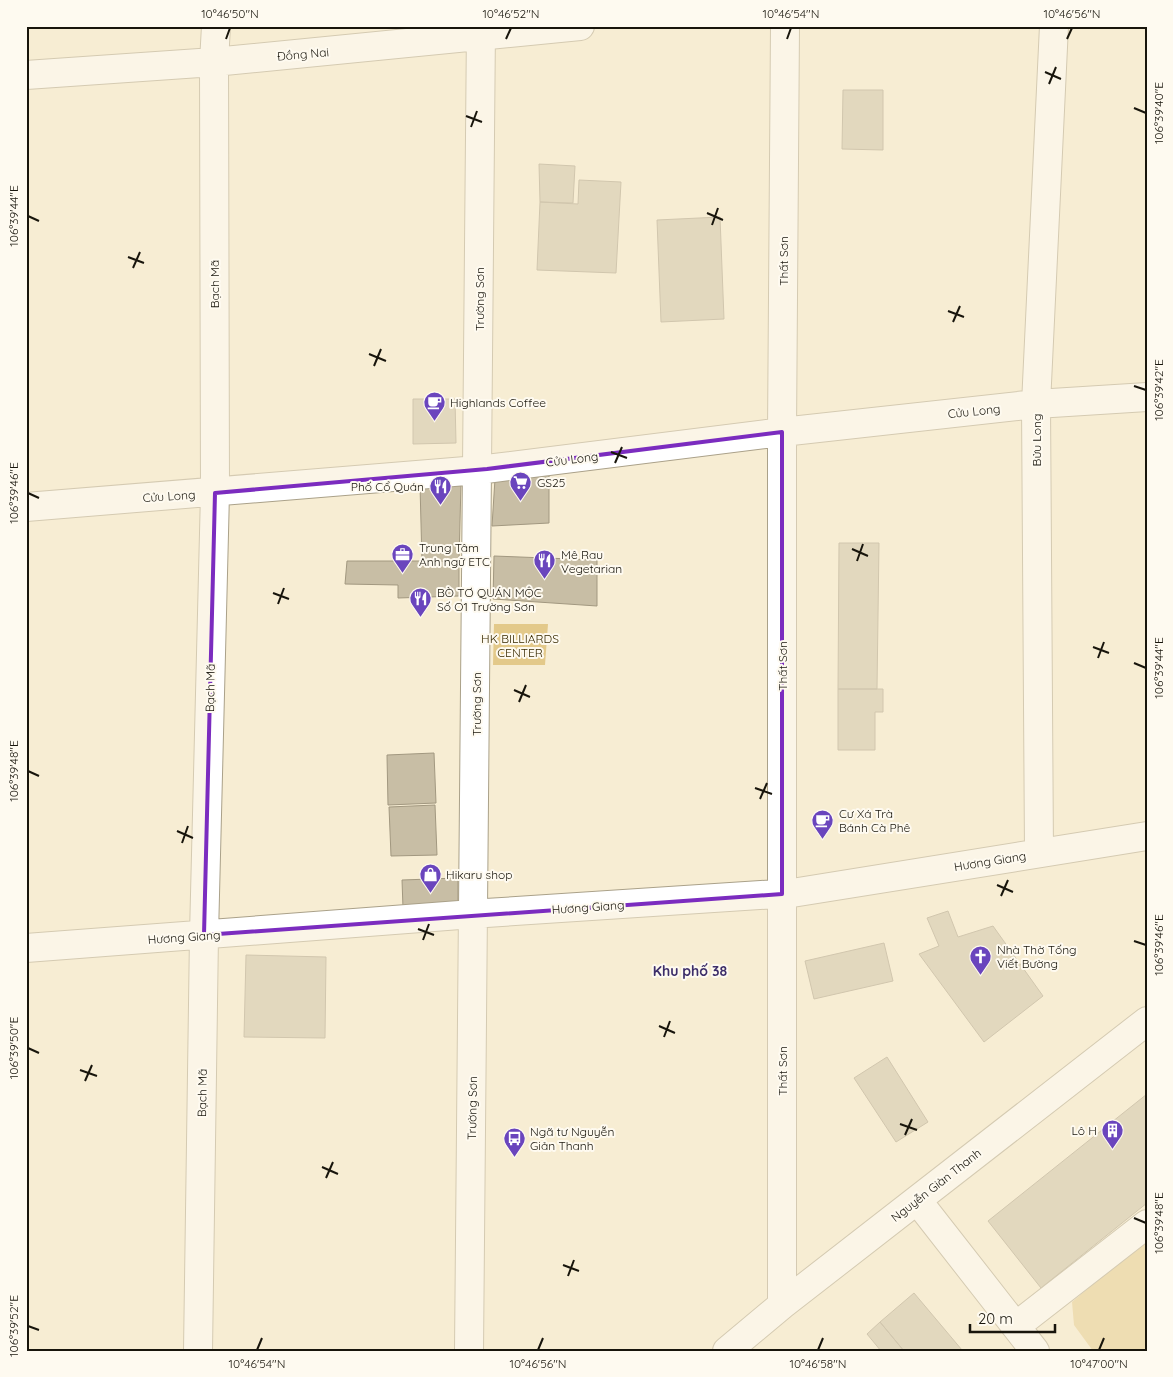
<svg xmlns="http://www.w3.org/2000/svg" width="1173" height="1377" font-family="Quicksand,sans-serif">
  <rect width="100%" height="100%" fill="#f7edd3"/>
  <!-- green -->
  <path fill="#e3c98a" d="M494,624H548L545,665H493Z
    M1147,1238V1351H1093L1074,1325L1072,1302Z"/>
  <!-- building -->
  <path fill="#c8bea5" stroke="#a29880" d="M843,90H883V150L842,149Z
    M539,164L575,166L573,203L540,202Z
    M579,180L621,182L616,273L537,270L540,202L578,204Z
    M720,217L724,319L661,322L657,220Z
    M413,399H455L456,443L413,444Z
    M549,471V523L492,526L495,479Z
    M461,483L459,561L422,562L420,485Z
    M839,543H879L877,689H838Z
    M494,556L597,560V606L493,599Z
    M347,561H459V596L398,598V585L345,584Z
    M838,689H883V712H875V750H838Z
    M434,753L436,803L388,805L387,755Z
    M435,805L437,855L391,856L389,807Z
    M458,878V905L403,908L402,880Z
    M948,911L958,937L993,926L1043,996L984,1042L919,954L939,946L927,918Z
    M884,943L893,981L814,999L805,961Z
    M246,955L326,957L325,1038L244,1037Z
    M887,1057L928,1122L896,1142L854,1078Z
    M1147,1094V1203L1041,1288L988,1221Z
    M914,1293L962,1350L961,1351H904L880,1322Z
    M880,1322L904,1351H881L867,1334Z"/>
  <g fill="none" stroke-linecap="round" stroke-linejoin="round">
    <defs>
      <path id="minor" d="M26,75L214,62L580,26
        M26,507L478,470L782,432L1036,404L1147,397
        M1039,853L1036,404L1054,26
        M26,948L486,913L792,893L1147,836
        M917,1200L1035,1351
        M782,1305V432L785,26
        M1016,1326L1147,1224
        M198,1351L204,935L215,493L214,62L216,26
        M469,1351L481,26
        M727,1351L782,1305L1147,1021"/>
    </defs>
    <!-- minor casing -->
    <use href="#minor" stroke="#aaa189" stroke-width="30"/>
    <!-- minor -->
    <use href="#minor" stroke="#fff" stroke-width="28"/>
  </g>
  <!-- marked area -->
  <path d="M0 0H1173V1377H0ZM782,432V894L204,935L215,493L487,469Z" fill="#f7edd3" fill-opacity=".55" fill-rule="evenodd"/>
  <path fill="none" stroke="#7b2cbf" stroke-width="4" stroke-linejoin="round" d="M782,432V894L204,935L215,493L487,469Z"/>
  <!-- ticks -->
  <path fill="none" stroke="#18150c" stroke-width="2" d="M226,39L230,28M506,39L511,28M787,39L791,28M1067,39L1072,28M1045,72L1061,79M1049,84L1056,67M1134,108L1146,113M466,116L482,122M471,127L477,111M707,213L723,220M28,216L39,221M712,225L718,208M128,257L144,263M133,268L140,252M948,311L964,317M953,322L960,306M369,354L386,361M374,366L381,349M1134,386L1146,390M611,452L627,458M615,463L622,447M28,493L39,498M852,549L868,556M857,561L863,544M273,593L289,599M278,604L284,588M1093,647L1109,653M1098,658L1104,642M1134,663L1146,668M514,690L530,697M519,702L526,685M28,771L39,776M755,788L772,794M760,799L767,783M177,831L193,838M182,843L188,826M997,885L1013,892M1001,896L1008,880M418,929L434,935M423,940L429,924M1134,941L1146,945M659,1026L675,1033M664,1037L670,1021M28,1048L39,1053M80,1070L97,1076M85,1081L92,1065M900,1124L917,1130M905,1135L912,1119M322,1167L338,1174M326,1178L333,1162M1134,1218L1146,1223M563,1265L579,1271M568,1276L574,1260M28,1326L39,1330M257,1350L262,1338M538,1350L543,1338M818,1350L823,1338M1099,1350L1104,1338"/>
  <!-- icons -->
  <defs>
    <symbol id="cafe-pin" viewBox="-11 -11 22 30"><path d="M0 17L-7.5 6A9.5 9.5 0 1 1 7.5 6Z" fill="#6a45bd" stroke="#fefaf0"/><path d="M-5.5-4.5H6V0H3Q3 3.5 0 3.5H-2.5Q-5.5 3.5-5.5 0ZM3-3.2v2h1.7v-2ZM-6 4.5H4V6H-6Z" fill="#fff"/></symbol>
    <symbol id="supermarket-pin" viewBox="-11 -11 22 30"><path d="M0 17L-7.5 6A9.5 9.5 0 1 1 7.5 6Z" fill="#6a45bd" stroke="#fefaf0"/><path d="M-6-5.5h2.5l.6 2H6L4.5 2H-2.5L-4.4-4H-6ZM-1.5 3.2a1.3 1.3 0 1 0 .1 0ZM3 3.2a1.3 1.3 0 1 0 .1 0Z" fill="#fff"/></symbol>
    <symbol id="restaurant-pin" viewBox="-11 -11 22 30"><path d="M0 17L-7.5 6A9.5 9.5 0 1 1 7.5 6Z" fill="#6a45bd" stroke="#fefaf0"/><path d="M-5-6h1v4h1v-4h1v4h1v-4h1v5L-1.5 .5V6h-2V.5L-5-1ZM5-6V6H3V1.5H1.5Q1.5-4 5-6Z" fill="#fff"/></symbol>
    <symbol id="office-pin" viewBox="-11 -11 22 30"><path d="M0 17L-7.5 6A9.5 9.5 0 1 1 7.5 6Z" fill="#6a45bd" stroke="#fefaf0"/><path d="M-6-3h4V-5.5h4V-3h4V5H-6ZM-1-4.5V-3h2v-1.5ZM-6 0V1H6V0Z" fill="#fff"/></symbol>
    <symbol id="shop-pin" viewBox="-11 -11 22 30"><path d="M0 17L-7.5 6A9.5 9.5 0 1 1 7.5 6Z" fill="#6a45bd" stroke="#fefaf0"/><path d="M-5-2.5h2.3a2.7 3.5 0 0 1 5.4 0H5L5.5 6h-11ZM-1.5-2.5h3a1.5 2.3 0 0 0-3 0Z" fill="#fff"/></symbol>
    <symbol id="church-pin" viewBox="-11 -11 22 30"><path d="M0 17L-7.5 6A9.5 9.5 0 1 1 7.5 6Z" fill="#6a45bd" stroke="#fefaf0"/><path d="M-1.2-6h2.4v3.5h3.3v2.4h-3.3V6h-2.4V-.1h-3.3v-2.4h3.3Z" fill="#fff"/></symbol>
    <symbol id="building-pin" viewBox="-11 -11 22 30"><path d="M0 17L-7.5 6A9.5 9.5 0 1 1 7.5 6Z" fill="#6a45bd" stroke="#fefaf0"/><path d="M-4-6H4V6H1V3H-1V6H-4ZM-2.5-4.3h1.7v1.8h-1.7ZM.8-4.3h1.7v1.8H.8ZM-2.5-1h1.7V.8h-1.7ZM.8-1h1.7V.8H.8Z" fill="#fff"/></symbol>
    <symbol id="bus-pin" viewBox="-11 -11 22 30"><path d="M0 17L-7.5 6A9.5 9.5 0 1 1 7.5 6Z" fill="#6a45bd" stroke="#fefaf0"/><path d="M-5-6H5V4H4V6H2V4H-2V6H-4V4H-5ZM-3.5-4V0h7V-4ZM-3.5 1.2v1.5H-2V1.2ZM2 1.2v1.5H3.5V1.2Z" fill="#fff"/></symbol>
  </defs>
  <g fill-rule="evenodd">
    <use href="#cafe-pin" x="422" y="390" width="25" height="34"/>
    <use href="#supermarket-pin" x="508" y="470" width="25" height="34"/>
    <use href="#restaurant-pin" x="428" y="474" width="25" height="34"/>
    <use href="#office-pin" x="390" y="542" width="25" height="34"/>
    <use href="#restaurant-pin" x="532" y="548" width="25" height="34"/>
    <use href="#restaurant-pin" x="408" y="586" width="25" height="34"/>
    <use href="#cafe-pin" x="810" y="808" width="25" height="34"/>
    <use href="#shop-pin" x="418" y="862" width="25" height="34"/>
    <use href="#church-pin" x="968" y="944" width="25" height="34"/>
    <use href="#building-pin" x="1100" y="1118" width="25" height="34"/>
    <use href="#bus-pin" x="502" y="1126" width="25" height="34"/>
  </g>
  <g text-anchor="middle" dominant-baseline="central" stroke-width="4" stroke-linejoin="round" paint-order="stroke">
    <!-- street labels -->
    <g font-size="12" fill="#18150c" stroke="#fefaf0">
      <text transform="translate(303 54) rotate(-5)">Đồng Nai</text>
      <text transform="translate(783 261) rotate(-90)">Thất Sơn</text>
      <text transform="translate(214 284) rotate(-90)">Bạch Mã</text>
      <text transform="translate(479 299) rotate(-90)">Trường Sơn</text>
      <text transform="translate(974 411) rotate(-6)">Cửu Long</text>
      <text transform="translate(1036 440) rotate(-90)">Bửu Long</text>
      <text transform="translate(572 459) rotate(-7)">Cửu Long</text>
      <text transform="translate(169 496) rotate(-4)">Cửu Long</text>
      <text transform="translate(782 666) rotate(-90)">Thất Sơn</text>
      <text transform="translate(210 688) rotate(-89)">Bạch Mã</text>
      <text transform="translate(476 704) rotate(-90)">Trường Sơn</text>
      <text transform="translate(990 861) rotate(-9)">Hương Giang</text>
      <text transform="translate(588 907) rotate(-4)">Hương Giang</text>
      <text transform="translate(184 937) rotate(-4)">Hương Giang</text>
      <text transform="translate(782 1071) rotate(-90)">Thất Sơn</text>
      <text transform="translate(202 1093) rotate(-89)">Bạch Mã</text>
      <text transform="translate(472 1108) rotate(-89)">Trường Sơn</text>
      <text transform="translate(936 1185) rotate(-38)">Nguyễn Giàn Thanh</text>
    </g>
    <!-- poi labels -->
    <g font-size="12" fill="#18150c" stroke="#fefaf0" text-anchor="start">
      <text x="450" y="402">Highlands Coffee</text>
      <text x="537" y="482">GS25</text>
      <text x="424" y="486" text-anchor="end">Phố Cổ Quán</text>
      <text x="419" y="547">Trung Tâm<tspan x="419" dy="14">Anh ngữ ETC</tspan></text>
      <text x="561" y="554">Mê Rau<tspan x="561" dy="14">Vegetarian</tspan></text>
      <text x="437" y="592">BÒ TƠ QUÁN MỘC<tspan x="437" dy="14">Số O1 Trường Sơn</tspan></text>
      <text x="839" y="813">Cư Xá Trà<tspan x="839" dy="14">Bánh Cà Phê</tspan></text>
      <text x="446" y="874">Hikaru shop</text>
      <text x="997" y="949">Nhà Thờ Tống<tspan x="997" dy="14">Viết Bường</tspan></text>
      <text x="1097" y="1130" text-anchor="end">Lô H</text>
      <text x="530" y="1131">Ngã tư Nguyễn<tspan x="530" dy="14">Giản Thanh</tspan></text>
    </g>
    <!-- park labels -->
    <g font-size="12" fill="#382a00" stroke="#fefaf0">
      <text x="520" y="638">HK BILLIARDS<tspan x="520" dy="14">CENTER</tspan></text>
    </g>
    <!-- neighbourhood labels -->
    <g font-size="14" font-weight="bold" fill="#3d2e69" stroke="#fefaf0">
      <text x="690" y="971">Khu phố 38</text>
    </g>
  </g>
  <!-- border -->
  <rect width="1173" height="1377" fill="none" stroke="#fefaf0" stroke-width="55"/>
  <!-- scale -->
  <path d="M970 1324v8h85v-8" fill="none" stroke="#18150c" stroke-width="2.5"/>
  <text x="978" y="1324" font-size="15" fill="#18150c" stroke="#fefaf0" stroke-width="4" paint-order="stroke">20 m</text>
  <rect x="28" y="28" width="1118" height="1322" fill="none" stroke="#18150c" stroke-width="2"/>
  <g font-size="12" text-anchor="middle" fill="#18150c">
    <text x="230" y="18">10°46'50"N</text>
    <text x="511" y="18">10°46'52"N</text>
    <text x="791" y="18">10°46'54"N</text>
    <text x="1072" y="18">10°46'56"N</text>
    <text transform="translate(1159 113) rotate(-90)" y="4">106°39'40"E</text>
    <text transform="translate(14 216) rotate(-90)" y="4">106°39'44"E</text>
    <text transform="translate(1159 390) rotate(-90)" y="4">106°39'42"E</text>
    <text transform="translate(14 493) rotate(-90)" y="4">106°39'46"E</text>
    <text transform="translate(1159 668) rotate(-90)" y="4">106°39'44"E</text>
    <text transform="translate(14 771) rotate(-90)" y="4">106°39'48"E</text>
    <text transform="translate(1159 945) rotate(-90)" y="4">106°39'46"E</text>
    <text transform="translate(14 1048) rotate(-90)" y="4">106°39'50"E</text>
    <text transform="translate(1159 1223) rotate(-90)" y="4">106°39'48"E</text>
    <text transform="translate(14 1326) rotate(-90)" y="4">106°39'52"E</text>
    <text x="257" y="1368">10°46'54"N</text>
    <text x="538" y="1368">10°46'56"N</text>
    <text x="818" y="1368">10°46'58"N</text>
    <text x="1099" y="1368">10°47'00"N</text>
  </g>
</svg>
